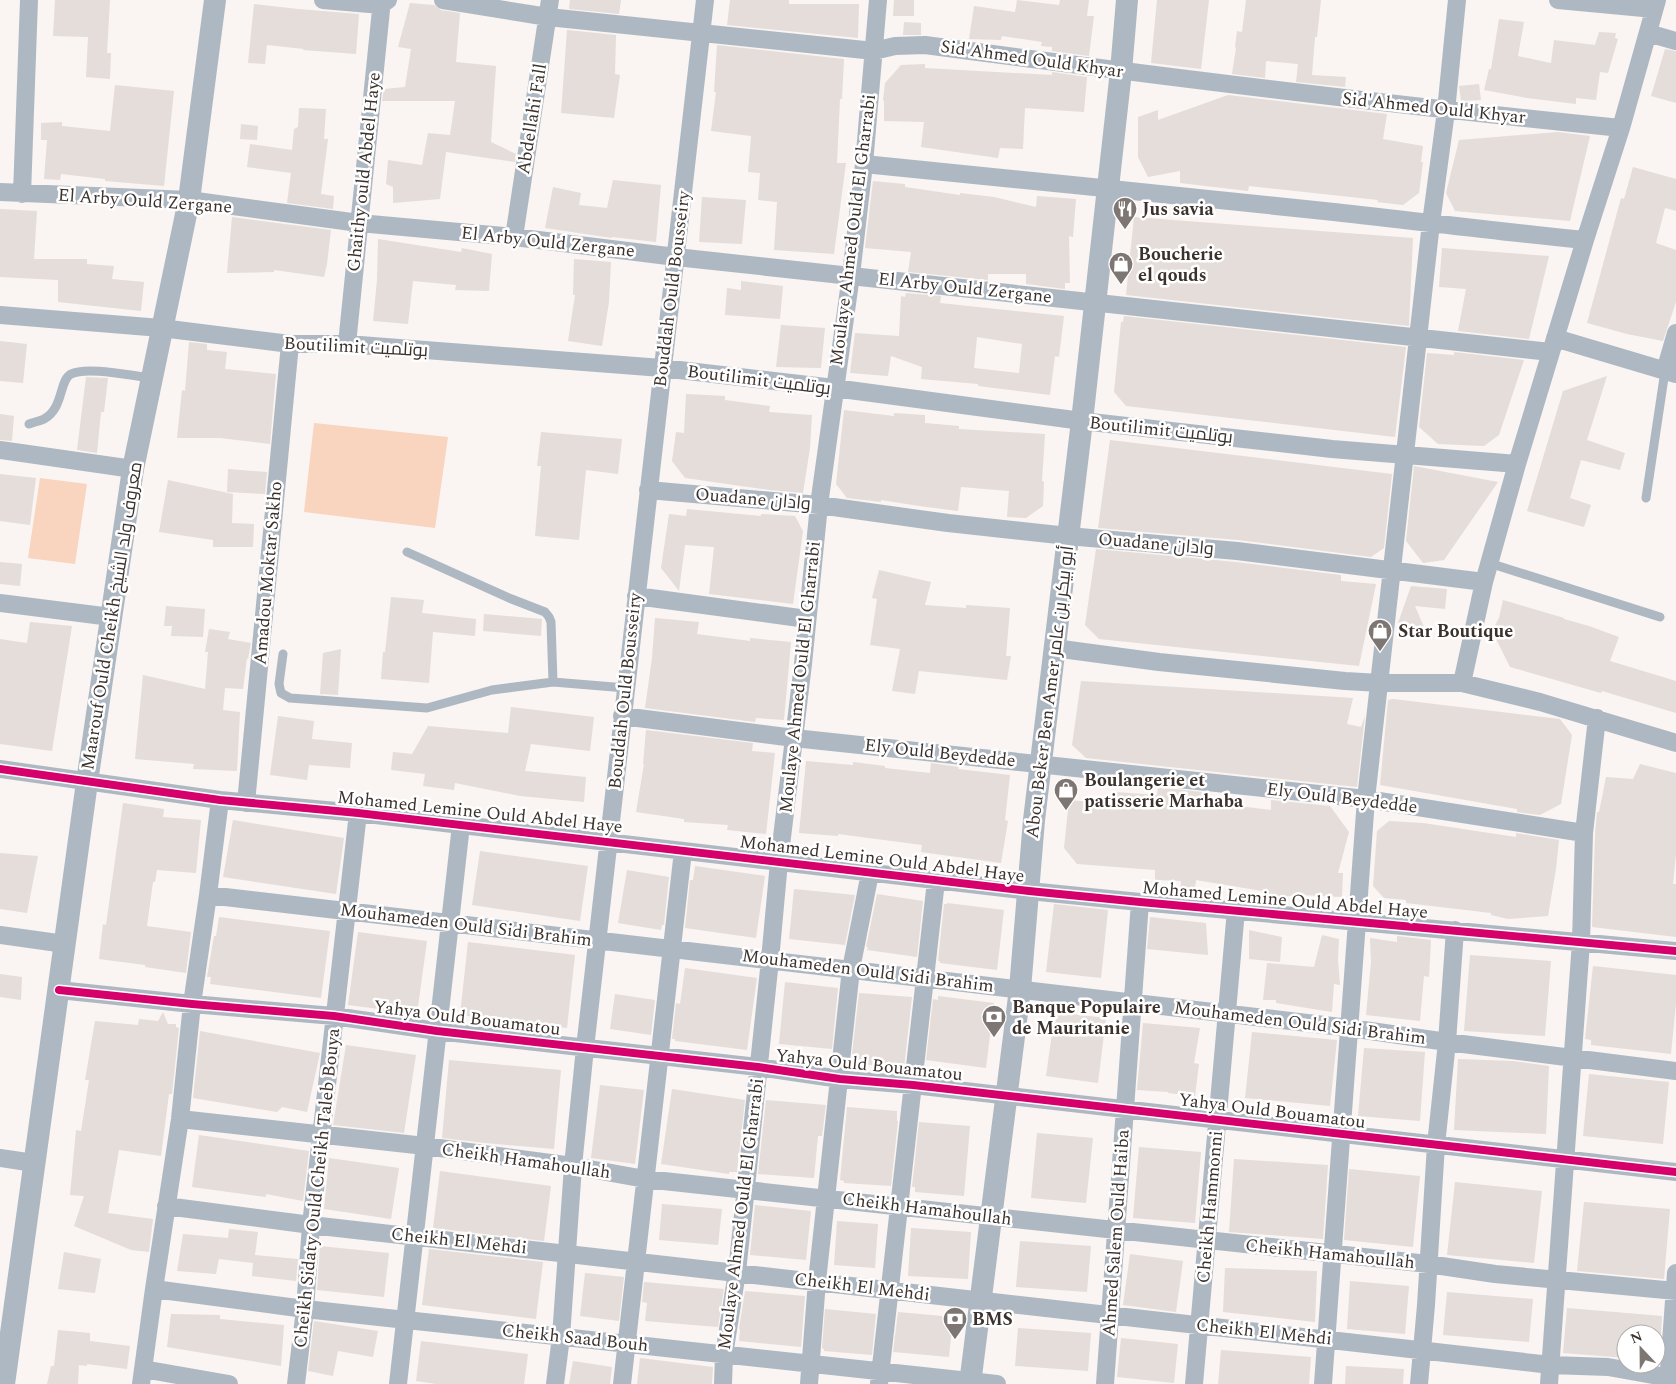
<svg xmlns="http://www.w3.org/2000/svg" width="1676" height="1384" font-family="Spectral,Cairo,serif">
  <rect width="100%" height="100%" fill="#faf4f2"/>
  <!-- green -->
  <path fill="#f9d4be" d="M314,423L448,437L435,528L304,512Z
    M40,478L87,484L75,564L28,558Z"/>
  <!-- building -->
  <path fill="#e4ddd9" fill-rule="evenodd" d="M55,0H110L107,53H111L110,79L86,77L88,37L53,36Z
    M570,0H621L619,14L569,9Z
    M730,0H789V4H859L858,38L727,25Z
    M894,0H914V16H893Z
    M1017,0L1059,5L1060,0H1089L1087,16H1094L1089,56L1052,51V47L1041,46L1042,42L1002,36L1001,40L969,39L974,6L1015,12Z
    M1157,0H1209L1201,69L1151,63Z
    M1246,0H1321L1317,37H1315L1312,75L1346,77L1345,87L1296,82L1298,64L1266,61L1265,78L1232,74L1236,48L1235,47L1237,31L1242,32Z
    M410,3L434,5L441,10L460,13L456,62L496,66L491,142L516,154L515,162L446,152L440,199L393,203V187L386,184L388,160L422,165L428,133L450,135L455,101H382L384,89L405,87L411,49L398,47Z
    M254,4L298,9L359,14L356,54L303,50L304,49L267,45L265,64L248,63Z
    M1499,19L1524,22L1518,56L1551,63L1554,40L1595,45L1599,32L1616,33L1615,38L1618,39L1608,73L1600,72L1596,100L1576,98V104L1527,98L1484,90L1489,69H1491Z
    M904,22L921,23V35H903Z
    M567,30L616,35L615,74L620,75L614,118L561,113Z
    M717,45L844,59L842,99H840L837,163H846L834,254L774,250L777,202L758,200L760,173L748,172L751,136L711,131L716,92H714Z
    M1665,49L1676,51V103L1651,96Z
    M925,64V68L1052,75V72L1087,77L1084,112L1025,108L1023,149L1000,148L998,158L921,147L924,122L884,121V101L883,100L885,83L901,65Z
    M1479,84L1481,100L1461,101L1459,86Z
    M115,85L174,91L164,186L105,181V179L61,174L60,180L44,179L47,140H41V123L62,122V126L110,131Z
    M1228,95L1387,114L1383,139L1423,146L1421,162H1423L1419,193L1403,205L1377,202L1378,200L1249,186L1248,191L1180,183V171L1148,177L1138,157V117L1158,110V120Z
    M299,108L326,109L324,139H328L321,194L334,196L333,209L287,203L291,173L247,167L250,144L292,150L294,129L298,127Z
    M241,124L258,126L257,140L240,139Z
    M1558,132L1590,136L1570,221L1455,211L1446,193L1459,140Z
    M1633,167L1676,179V211L1665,208L1656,243L1676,250V302L1663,341L1627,334L1587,323L1621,198L1624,199Z
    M613,180L661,185L656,242L612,237V238L545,228L553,187L581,193L579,205L607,208Z
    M873,181L905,184V187L960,195V193L994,197L1036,207L1037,196L1076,199L1073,237L1069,236L1070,283H1065V289L1026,284V274H988V280L908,272L911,252L865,248Z
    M702,197L746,200L742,244L699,242Z
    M0,209L37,211L34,259H87V264L114,266L112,279L144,282L141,311L58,302V280L0,277Z
    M232,217L331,230L327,264L324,277L274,270V272L227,273Z
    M1134,217L1413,238L1409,326L1126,295Z
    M378,239L461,252L462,248L492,254L489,291L455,290L456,285L413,281L408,324L373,321L377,280Z
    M1442,248L1549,256L1529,339L1458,331L1466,289L1439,287Z
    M574,259L611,262L609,302L602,346L568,341L575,295H573Z
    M741,281L783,286L780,319L725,315L727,288L741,290Z
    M906,293L941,296L940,303L1064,316L1059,357L1055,356L1050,395L978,386V384L921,379L922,367L891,356L888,376L850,373L855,333L899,336L901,296L905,297ZM977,337L1022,344L1019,373L974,368Z
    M1124,316L1406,347L1395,437L1126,406L1114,392L1121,322H1123Z
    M781,325L825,328L821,368L776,367Z
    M0,341L27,344L23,383L0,381Z
    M189,342L207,344V350L227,352L225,369L276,374L270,444L220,438H177L182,390L185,391Z
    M1454,352L1524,360L1499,435L1484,446L1438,444L1419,427L1427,353L1454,355Z
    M1607,376L1587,440L1625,453L1620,470L1581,460L1570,498L1591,505L1584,527L1527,511L1563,391Z
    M86,377L108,378L104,412H101L97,453L77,450Z
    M686,394L725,396V400L770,406L769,412L812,415L810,448L803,493L770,490L685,478L672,461L676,432L684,433Z
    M844,410L894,416V413L925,415V423L959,426V429L1045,434L1042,481L1044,482L1043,506L1026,518L1007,517L1009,491L961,487L958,511L919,506L881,500V502L847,498L836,484Z
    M0,414L14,416L12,441L0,440Z
    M541,432L622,439L618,474L586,470L579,540L535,536L541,466H537Z
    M1110,440L1392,474L1384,548L1371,557L1238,540L1098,528Z
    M1414,466L1498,482L1444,560L1423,563L1406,541Z
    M228,469L267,472L265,494L227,492Z
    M0,474L36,478L30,525L0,521Z
    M168,480L233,494L232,523L254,524L253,547H213V540L159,532Z
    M687,509L761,516V514L795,516L803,531L793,604L709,594L714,547L685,545L679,591L661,568L669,514L686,516Z
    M1096,549L1236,562L1341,575V581L1376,584L1359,666L1099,639L1085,625Z
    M0,562L22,564L20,586L0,584Z
    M879,570L931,582L925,605L966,608V605L1010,608L1006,656H1011L1007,680L919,671L915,694L892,691L900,649L870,645L877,599L872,598Z
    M1411,586L1447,589L1445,609L1415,606L1424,627L1411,633L1406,621L1398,623Z
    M391,597L424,600L422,613L476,619L475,636L433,632L429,683L381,679L383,652H385Z
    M1503,600L1564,618V619L1589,626L1619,637L1610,661L1676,681V713L1602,691L1601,693L1510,667L1492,631L1499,618Z
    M166,606L205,609L203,637L171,636L172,626H164Z
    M484,614L542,619L541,636L483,631Z
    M655,618L699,622L697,634L750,641V638L791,642L784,720L756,718L755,722L645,708L652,658Z
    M30,622L72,626L52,751L0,744V639L27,643Z
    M209,629L230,632L228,639L251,643L248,659L247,658L243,689L225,688L223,710L240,712L237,771L193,769L194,764L135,759L143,675L205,689L208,652H205Z
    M341,649L338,695L320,694L323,653Z
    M1081,681L1353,698L1347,724L1361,727L1365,716L1357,787L1086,758L1072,745Z
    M1393,699L1560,719L1572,735L1561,804L1540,815L1517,812V809L1380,785L1388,700Z
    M511,707L594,717L590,751L531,744L525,771L586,777L584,802L520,796L455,783L454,790L423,786L425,774L391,770L393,752L412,754L428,726L508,733Z
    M278,716L314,721L312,739L352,743L350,768L309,765L307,780L270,775Z
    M646,730L753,743L752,751L775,753L766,834L727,830L728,825L684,822V819L636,812L644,764H643Z
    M806,761L853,765V762L885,766V768L930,773L931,763L959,767L958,769L1010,775L1005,820L1008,821L1001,863L921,852L922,845L838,834V836L799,833Z
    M1640,764L1676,773V854L1673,884H1676V937L1592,927L1595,834L1597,812H1599L1606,777L1633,779Z
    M1158,787L1202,792L1201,806L1230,809L1231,805L1271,810V800L1330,806L1349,832L1338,873H1343L1342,897L1301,895L1268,898V892L1196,880L1194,895L1180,893L1181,881L1155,880V870L1077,864L1064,848L1069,800L1114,804L1115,792L1157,795Z
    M123,803L164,809L163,817L201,820L196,873L157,870L155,882H153L147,926L191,932L186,973L145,967V965L99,959L103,924L106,925Z
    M233,820L344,838L336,894L223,877Z
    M1389,821L1423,823L1516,837V833L1559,840L1556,869L1548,916L1508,919L1491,915V913L1406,903V900L1384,898L1373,886L1377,831Z
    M480,851L588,866L580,921L472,905Z
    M0,853L38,856L27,913L0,909Z
    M695,866L765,876L756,938L685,928L690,880H693Z
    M627,870L669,877L664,925H662L661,930L618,923Z
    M794,889L855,895L845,945L789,939Z
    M877,894L923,901L917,957L867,950L868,947H866Z
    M947,903L1004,910L997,970L940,963V961H938L944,904H947Z
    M1054,904L1108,910L1101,978L1046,972Z
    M219,917L330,931L321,998L210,984L211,977H207L214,936H216Z
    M1150,917L1206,923L1208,955L1147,949Z
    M1249,930L1282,937L1280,962L1249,959Z
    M358,932L427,941L417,1014L348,1005Z
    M1322,935L1339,939L1338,959L1340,985L1334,984L1332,1012L1276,1003V1000H1263L1267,963L1314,967Z
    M1397,936L1431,940L1429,977L1424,976L1420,1021L1366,1015L1371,962L1370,938L1397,942Z
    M468,942L575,955L567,1028L460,1015Z
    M1470,955L1551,961L1545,1036L1464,1031Z
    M1593,966L1676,975V1003L1671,1054L1591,1045V1040L1585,1039Z
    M685,968L757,978L747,1050L675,1041V1039H672L676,1003L680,1004Z
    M0,974L22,977L21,1000L0,997Z
    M785,982L838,988L832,1049L779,1044Z
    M859,993L912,997L904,1068L851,1063Z
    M615,994L655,1000L651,1035L610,1029Z
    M938,996L994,1003L986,1068L926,1060L933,999L938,1000Z
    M163,1012L168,1024H176V1027L179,1028L172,1094H169L161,1156L119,1150L108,1213L153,1219L149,1252L131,1250L74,1226L84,1196L70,1195L76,1130L81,1131L89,1080H85L95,1021L138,1025L139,1019L158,1021Z
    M1055,1012L1106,1018L1098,1083L1046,1076Z
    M1143,1023L1200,1028L1194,1063L1199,1064L1195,1096L1168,1093V1092L1137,1090Z
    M200,1031L320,1053L307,1112L282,1107L277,1112L193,1098Z
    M1252,1032L1337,1040L1330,1106L1245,1098Z
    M346,1045L416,1055L404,1133L333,1125Z
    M1364,1048L1425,1052L1420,1121L1358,1116Z
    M1458,1059L1513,1061L1549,1066L1546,1134L1454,1130Z
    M449,1060L561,1070L554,1149L485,1143L442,1138Z
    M1589,1074L1669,1082L1663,1144L1583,1136Z
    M600,1085L644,1090L635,1164L591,1158Z
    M672,1089L745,1100L737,1172H729V1174L661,1164Z
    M766,1100L826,1105L822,1136H818L814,1178L758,1174Z
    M847,1107L897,1111V1121H898L891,1186L844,1183V1181L840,1180Z
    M919,1122L970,1126L964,1196L915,1192V1187H912Z
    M1037,1133L1093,1138L1086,1203L1031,1198Z
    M199,1135L309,1151L303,1201L266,1194V1197L192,1187Z
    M1139,1147L1201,1152L1195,1223L1133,1218Z
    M329,1158L399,1168L391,1219L324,1209Z
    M1234,1159L1328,1165L1323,1239L1229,1232Z
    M1349,1169L1420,1176L1413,1247L1344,1240Z
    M440,1171L551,1186L544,1241L433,1228Z
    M1455,1182L1542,1191L1534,1263L1447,1255Z
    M1584,1202L1670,1209L1664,1279L1577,1271Z
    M662,1204L722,1209L718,1245L659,1240Z
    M755,1205L811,1211L806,1260L750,1255Z
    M837,1221L878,1224L875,1268L834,1265Z
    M911,1228L971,1232L968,1279L908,1276Z
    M229,1229L258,1232L255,1255L298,1259L296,1281L252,1276L253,1263L219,1259L216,1274L177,1271L183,1234L228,1238Z
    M1020,1241L1091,1246L1087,1292L1016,1287Z
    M320,1246L389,1253L384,1297L317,1290Z
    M429,1249L543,1262L536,1319L422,1305Z
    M64,1252L101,1259L95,1293L58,1289Z
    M1130,1254L1183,1261L1176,1312L1123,1305Z
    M1225,1268L1317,1271L1315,1322L1223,1312Z
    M585,1273L624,1277L619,1321L580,1316Z
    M1350,1281L1409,1286L1405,1334L1347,1329Z
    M644,1282L724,1289L718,1327L645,1321L647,1303L642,1302Z
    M745,1291L805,1296L801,1347L739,1341L740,1329H739Z
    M1447,1292L1533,1299L1529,1342L1443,1335Z
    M1567,1308L1662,1316L1661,1334H1626V1358L1563,1353Z
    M825,1309L876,1314L872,1355L824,1351V1349L822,1348Z
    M898,1312L953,1317L949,1357L893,1352Z
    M171,1314L220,1315V1319L284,1325L281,1366L167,1347Z
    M314,1321L378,1331L373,1357L338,1351L333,1376L308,1371Z
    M1018,1328L1091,1333L1088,1371L1015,1366Z
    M58,1330L90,1333V1341L130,1346L127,1369L87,1364V1366L79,1365L78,1384H47L51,1366H54Z
    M1121,1338L1178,1344L1174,1383L1117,1377Z
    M421,1341L528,1354L524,1384H436L416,1381Z
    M1221,1350L1311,1357L1309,1384H1218Z
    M640,1358L713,1367L712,1384H637Z
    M573,1361L612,1367L610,1384H569Z
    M1346,1366L1404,1369L1403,1384H1345Z"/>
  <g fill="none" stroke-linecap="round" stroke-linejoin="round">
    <!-- service -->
    <path stroke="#aeb8c2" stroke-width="9" d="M29,424C34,422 40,421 44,419C64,408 59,380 71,374C87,366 132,376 152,378
      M1646,498L1665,371
      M407,552L509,598L545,612L549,617L551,622L553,682
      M1489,563L1660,617
      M283,654L279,684L281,693L290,698L427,708L492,690L553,682L626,688"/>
    <!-- minor -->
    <path stroke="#aeb8c2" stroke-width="18" d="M323,0L381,5L388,0
      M443,0L548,17L874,51L895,46L925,45C1157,76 1388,105 1621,128
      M1558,0L1654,9
      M1648,33L1676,41
      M864,164C1021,179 1177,196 1334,212C1417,221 1501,232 1585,240
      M0,192L189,200L359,223L514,237L676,257L1550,352
      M22,194L29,0
      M514,237L550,0
      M0,315L161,328L290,344H347L662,368L834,388L1082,421L1332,449L1517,464
      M1555,338L1676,374
      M347,344L382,0
      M1665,371L1676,333
      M0,450L133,469
      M648,490L819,505L948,523L1068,536L1237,551L1484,582
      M636,596L807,619
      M0,603L111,617
      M1054,648L1159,662L1345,681L1380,683H1462L1540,702L1676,743
      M1462,683L1484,582L1517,464L1585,240L1621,128L1657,0
      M622,716L794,738L1366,799L1584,833
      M0,769L220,800L358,813L1029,891L1140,902L1676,951
      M246,803L290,344
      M208,895L1350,1028L1447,1042L1676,1071
      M0,935L65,944
      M59,990L192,1004L334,1016L437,1031L758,1067L840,1079L913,1085L1676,1172
      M180,1119L425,1146L573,1166L645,1179L1428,1264L1495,1274L1676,1291
      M0,1158L34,1163
      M166,1206L311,1225L1551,1365L1608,1367L1676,1379
      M154,1289L305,1309L997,1384
      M143,1369L229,1384
      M141,1384L154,1289L180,1119L192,1004L208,895L220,800
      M296,1384L305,1309L311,1225L358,813
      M398,1384L461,825
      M555,1384L561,1337L573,1166L585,1048L705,0
      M622,1384L683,851
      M723,1384L724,1355L737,1272L770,960L779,862L803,664L819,505L851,275L864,164L878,0
      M809,1384L817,1281L851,969L870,873
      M879,1384L936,881
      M1105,1384L1140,902
      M1194,1384L1236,910
      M1323,1384L1366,799L1431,223L1446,111L1457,0
      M1419,1384L1426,1305L1436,1145L1447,1042L1455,930
      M1549,1384L1581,942L1584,833L1597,718
      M1668,1384L1676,1273"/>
    <!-- tertiary -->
    <path stroke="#aeb8c2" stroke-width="22" d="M4,1384L87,782L133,469L189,200L215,0
      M970,1384L1020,989L1034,820L1082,421L1121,71L1127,0"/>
    <defs>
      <path id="cycleway" d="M0,769L220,800L358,813L1029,891L1140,902L1676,951
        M59,990L192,1004L334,1016L437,1031L758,1067L840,1079L913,1085L1676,1172"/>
    </defs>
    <!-- cycleway casing -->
    <use href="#cycleway" stroke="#fff" stroke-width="11"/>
    <!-- cycleway -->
    <use href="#cycleway" stroke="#d6006c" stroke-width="8"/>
  </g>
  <!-- icons -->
  <defs>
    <symbol id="restaurant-pin" viewBox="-11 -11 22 30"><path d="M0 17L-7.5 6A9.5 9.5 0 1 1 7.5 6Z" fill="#7e7672" stroke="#fff"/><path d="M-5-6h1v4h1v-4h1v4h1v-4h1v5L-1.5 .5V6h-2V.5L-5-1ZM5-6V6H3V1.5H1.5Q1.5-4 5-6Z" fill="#fff"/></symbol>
    <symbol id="shop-pin" viewBox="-11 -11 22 30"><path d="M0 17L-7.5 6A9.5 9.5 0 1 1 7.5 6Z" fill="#7e7672" stroke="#fff"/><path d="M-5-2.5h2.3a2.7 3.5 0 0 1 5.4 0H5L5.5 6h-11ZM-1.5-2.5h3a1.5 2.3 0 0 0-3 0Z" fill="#fff"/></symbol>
    <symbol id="bank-pin" viewBox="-11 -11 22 30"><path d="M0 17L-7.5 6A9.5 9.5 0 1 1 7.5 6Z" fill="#7e7672" stroke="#fff"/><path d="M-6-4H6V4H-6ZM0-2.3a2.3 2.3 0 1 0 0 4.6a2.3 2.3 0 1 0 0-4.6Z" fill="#fff"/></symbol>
  </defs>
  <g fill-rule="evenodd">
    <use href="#restaurant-pin" x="1111" y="195" width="28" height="38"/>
    <use href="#shop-pin" x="1107" y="250" width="28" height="38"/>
    <use href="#shop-pin" x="1366" y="617" width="28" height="38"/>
    <use href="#shop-pin" x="1052" y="776" width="28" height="38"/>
    <use href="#bank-pin" x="980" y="1003" width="28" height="38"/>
    <use href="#bank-pin" x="941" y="1305" width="28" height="38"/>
  </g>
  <g text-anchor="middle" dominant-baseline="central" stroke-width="5" stroke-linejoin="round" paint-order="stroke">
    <!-- street labels -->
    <g font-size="18" fill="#3c322d" stroke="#fff">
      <text transform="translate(1032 59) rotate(8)">Sid'Ahmed Ould Khyar</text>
      <text transform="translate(1434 108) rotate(6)">Sid'Ahmed Ould Khyar</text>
      <text transform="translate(532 119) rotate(-81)">Abdellahi Fall</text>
      <text transform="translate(364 172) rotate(-84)">Ghaithy ould Abdel Haye</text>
      <text transform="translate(145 201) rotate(4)">El Arby Ould Zergane</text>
      <text transform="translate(853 230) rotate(-83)">Moulaye Ahmed Ould El Gharrabi</text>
      <text transform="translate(548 242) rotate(6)">El Arby Ould Zergane</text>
      <text transform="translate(965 288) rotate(6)">El Arby Ould Zergane</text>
      <text transform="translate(672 289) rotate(-83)">Bouddah Ould Bousseiry</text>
      <text transform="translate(356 347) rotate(3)">Boutilimit بوتلميت</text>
      <text transform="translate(759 380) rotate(7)">Boutilimit بوتلميت</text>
      <text transform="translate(1161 430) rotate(6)">Boutilimit بوتلميت</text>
      <text transform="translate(753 499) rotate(5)">Ouadane وادان</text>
      <text transform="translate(1156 544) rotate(5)">Ouadane وادان</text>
      <text transform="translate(268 573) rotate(-85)">Amadou Moktar Sakho</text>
      <text transform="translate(112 616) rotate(-81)">Maarouf Ould Cheikh معروف ولد الشيخ</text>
      <text transform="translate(800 677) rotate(-84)">Moulaye Ahmed Ould El Gharrabi</text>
      <text transform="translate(625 691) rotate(-84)">Bouddah Ould Bousseiry</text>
      <text transform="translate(1050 692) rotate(-83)">Abou Beker Ben Amer أبو بيكر بن عامر</text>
      <text transform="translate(940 753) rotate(6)">Ely Ould Beydedde</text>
      <text transform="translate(1342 798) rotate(7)">Ely Ould Beydedde</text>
      <text transform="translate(480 812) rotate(6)">Mohamed Lemine Ould Abdel Haye</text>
      <text transform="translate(882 859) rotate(7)">Mohamed Lemine Ould Abdel Haye</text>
      <text transform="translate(1285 900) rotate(5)">Mohamed Lemine Ould Abdel Haye</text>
      <text transform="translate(466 925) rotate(7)">Mouhameden Ould Sidi Brahim</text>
      <text transform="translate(868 971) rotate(7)">Mouhameden Ould Sidi Brahim</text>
      <text transform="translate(467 1018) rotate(7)">Yahya Ould Bouamatou</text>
      <text transform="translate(1300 1023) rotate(7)">Mouhameden Ould Sidi Brahim</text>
      <text transform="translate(869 1065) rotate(6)">Yahya Ould Bouamatou</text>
      <text transform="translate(1272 1111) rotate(7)">Yahya Ould Bouamatou</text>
      <text transform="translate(526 1161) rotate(8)">Cheikh Hamahoullah</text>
      <text transform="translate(317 1188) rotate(-84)">Cheikh Sidaty Ould Cheikh Taleb Bouya</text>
      <text transform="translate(1210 1207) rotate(-85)">Cheikh Hammonni</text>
      <text transform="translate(927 1209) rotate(7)">Cheikh Hamahoullah</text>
      <text transform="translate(741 1214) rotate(-83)">Moulaye Ahmed Ould El Gharrabi</text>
      <text transform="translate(1116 1233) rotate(-86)">Ahmed Salem Ould Haiba</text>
      <text transform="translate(459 1241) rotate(6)">Cheikh El Mehdi</text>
      <text transform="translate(1330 1254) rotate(6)">Cheikh Hamahoullah</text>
      <text transform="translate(862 1287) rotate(7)">Cheikh El Mehdi</text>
      <text transform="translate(1264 1332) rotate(6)">Cheikh El Mehdi</text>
      <text transform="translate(575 1338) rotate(6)">Cheikh Saad Bouh</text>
    </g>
    <!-- poi labels -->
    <g font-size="18" font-weight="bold" fill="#3c322d" stroke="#fff" text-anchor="start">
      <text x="1142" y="209">Jus savia</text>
      <text x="1138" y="254">Boucherie<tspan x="1138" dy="21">el qouds</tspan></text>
      <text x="1398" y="631">Star Boutique</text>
      <text x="1084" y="780">Boulangerie et<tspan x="1084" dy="21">patisserie Marhaba</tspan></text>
      <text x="1012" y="1007">Banque Populaire<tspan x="1012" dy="21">de Mauritanie</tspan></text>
      <text x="972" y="1319">BMS</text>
    </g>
  </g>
  <!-- north arrow -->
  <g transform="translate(1641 1349) rotate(338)"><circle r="24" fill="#ffffff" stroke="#b1adab"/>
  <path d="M0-4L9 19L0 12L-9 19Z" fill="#7e7672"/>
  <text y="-8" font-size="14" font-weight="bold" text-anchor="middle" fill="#3c322d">N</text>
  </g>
</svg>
